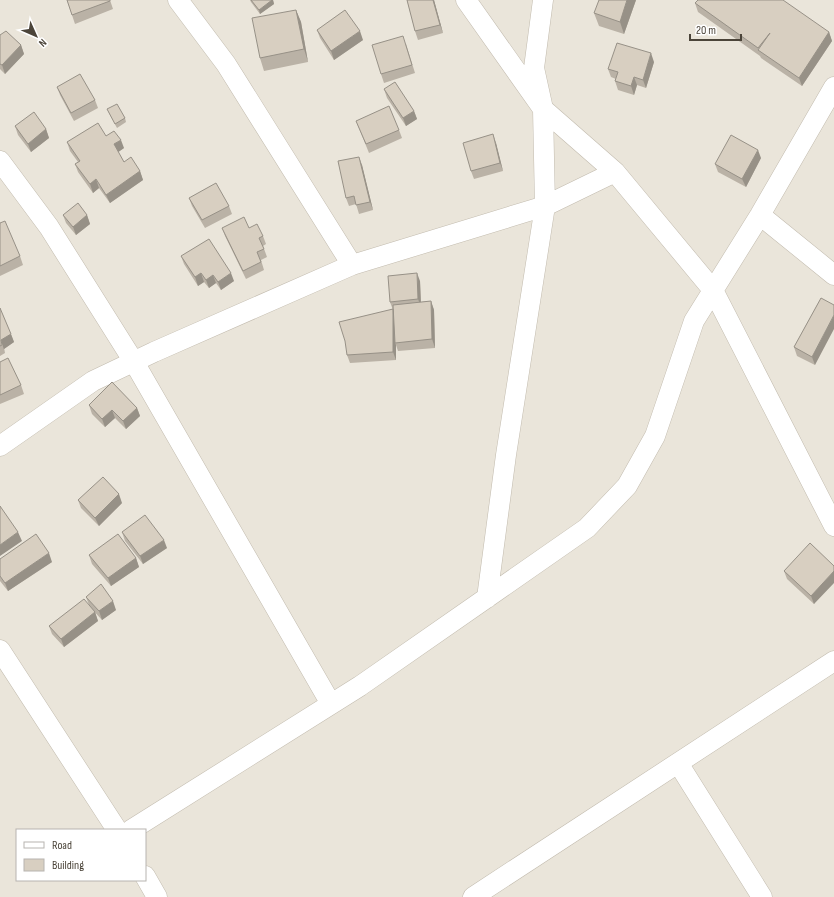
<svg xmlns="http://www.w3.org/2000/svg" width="834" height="897" font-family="'Sofia Sans Condensed',sans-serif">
  <rect width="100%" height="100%" fill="#f6f3ec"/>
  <!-- residential -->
  <path fill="#eae5da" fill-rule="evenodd" d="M0,0H834V897H0ZM17,830H145V880H17Z"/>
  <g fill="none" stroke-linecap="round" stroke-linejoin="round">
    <defs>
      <path id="minor" d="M178,0L226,64L352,265
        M466,0L543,109L615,172L713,290L834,526
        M0,161L49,227L134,362L331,704
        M760,215L834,275
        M0,446L93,381L154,352L352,265L545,206L615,172
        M487,598L506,455L545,206L543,109L534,68L543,0
        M0,650L117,830
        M678,763L762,897
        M131,830L360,686L587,528L627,486L655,436L694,321L760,215L834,87
        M145,876L157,897
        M473,897L834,661"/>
    </defs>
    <!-- minor casing -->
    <use href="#minor" stroke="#c2bbae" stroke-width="21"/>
    <!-- minor -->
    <use href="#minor" stroke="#fff" stroke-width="20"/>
  </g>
  <!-- wall -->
  <path fill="#bab2a6" d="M67,0H110L113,9L75,24Z
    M250,0H273L274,4L260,14L251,2Z
    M407,0H434L443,33L418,40L415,31Z
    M636,0L624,34L599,26L594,13Z
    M695,3L829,32L832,41L802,86L761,58L760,56L698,12Z
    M296,10L301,22L308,62L264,71L260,58Z
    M317,30L363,40L334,60L320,38Z
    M0,35L21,45L24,54L5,74L0,69Z
    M406,44L415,73L384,83L381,74Z
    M654,62L646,88L637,85L634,95L618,90L615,81L616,79L611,77L608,69Z
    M57,87L95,100L98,108L74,121L60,95Z
    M384,89L414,111L417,119L406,126L387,98Z
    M107,109L125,118L126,122L117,128L109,113Z
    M356,121L399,130L402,138L369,153Z
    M15,126L46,129L49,138L31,152L18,135Z
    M106,136L124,148L118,152L124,162L140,171L143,180L110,203L99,188L93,193L78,172L75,164L78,162L70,151L67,142Z
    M496,143L503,171L474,179L471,171Z
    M761,158L746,187L718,172L715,164Z
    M362,165L373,210L359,214L356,204L349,206L346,198Z
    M189,198L229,206L232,214L205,228L192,206Z
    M63,215H87L90,224L76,235L66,223Z
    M0,223L20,256L23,265L0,276Z
    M222,228H249L263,236L266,244L263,246L267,257L261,260L264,270L246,279L225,236Z
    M181,256L234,281L221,290L216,283L209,288L204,282L198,286L184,264Z
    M420,281L421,302L431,301L434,310L435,348L398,351L396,345V360L350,363L347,355L393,310L390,302Z
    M821,298L815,365L797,356L794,347Z
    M0,308L14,342L4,349L5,353L0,356Z
    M0,362L21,385L24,394L0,404Z
    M89,405L137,408L140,416L126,429L115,418L105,427L92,414Z
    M78,500L122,503L99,526L81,508Z
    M122,532L167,548L143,564L125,541Z
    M89,555L136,558L139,567L111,586L92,564Z
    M0,559L52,562L8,591L0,581Z
    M834,566L814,604L787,579L784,571Z
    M86,597L116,610L102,620L90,607L95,612L98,621L64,647L52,634L49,626L89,605Z"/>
  <!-- shaded-wall -->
  <path fill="#979187" d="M272,0H273L274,4L260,14L259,10Z
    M433,0H434L443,33L440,25Z
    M627,0H636L624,34L620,22Z
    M296,10L301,22L308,62L304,49Z
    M360,31L363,40L334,60L331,51Z
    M829,32L832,41L802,86L799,78Z
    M21,45L24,54L5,74L2,65Z
    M651,53L654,62L646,88L643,80Z
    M634,77L637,85L634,95L631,86Z
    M414,111L417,119L406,126L403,118Z
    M46,129L49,138L31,152L28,144Z
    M493,134L496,143L503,171L500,163Z
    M121,140L124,148L117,153L114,144Z
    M758,150L761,158L746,187L742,179Z
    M359,157L362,165L373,210L370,202Z
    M140,171L143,180L110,203L106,195Z
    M96,179L99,188L93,193L90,184Z
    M87,215L90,224L76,235L73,227Z
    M201,273L204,282L198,286L195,277Z
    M231,273L234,281L221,290L218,282Z
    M417,273L420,281L421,307L418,299Z
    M213,275L216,283L209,288L206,280Z
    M431,301L434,310L435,348L432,339Z
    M393,309L396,318L395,343L396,345V360L393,352Z
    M834,315V329L815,365L812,357Z
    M11,334L14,342L4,349L5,353L1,340Z
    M137,408L140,416L126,429L123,421Z
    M112,410L115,418L105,427L102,419Z
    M119,494L122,503L99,526L95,518Z
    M18,532L22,541L0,556V545Z
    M164,540L167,548L143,564L140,556Z
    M49,553L52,562L8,591L5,583Z
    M136,558L139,567L111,586L108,578Z
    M834,571V583L814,604L811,596Z
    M113,601L116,610L102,620L99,611Z
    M95,612L98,621L64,647L61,639Z"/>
  <!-- building -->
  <path fill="#d8cfc1" stroke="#979187" d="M67,0H110V1L72,15Z
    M251,0H272L259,10Z
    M407,0H433L440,25L415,31Z
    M599,0H627L620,22L594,13Z
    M698,0H783L829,32L799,78L758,50L770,33L758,48L695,3Z
    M296,10L304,49L260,58L252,18Z
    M345,10L360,31L331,51L317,30Z
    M6,31L21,45L2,65L0,64V35Z
    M403,36L412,65L381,74L372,45Z
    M617,43L651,53L643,80L634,77L631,86L615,81L618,72L608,69Z
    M80,74L95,100L71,113L57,87Z
    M395,82L414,111L403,118L384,89Z
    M117,104L125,118L115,124L107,109Z
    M389,106L399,130L366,144L356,121Z
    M34,112L46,129L28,144L15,126Z
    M98,123L106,136L114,131L121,140L114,144L124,162L131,157L140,171L106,195L96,179L90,184L75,164L80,161L67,142Z
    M493,134L500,163L471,171L463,143Z
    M731,135L758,150L742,179L715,164Z
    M359,157L370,202L356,205L354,196L346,198L338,161Z
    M216,183L229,206L202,220L189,198Z
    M78,203L87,215L73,227L63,215Z
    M244,217L249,228L257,224L263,236L259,238L264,249L257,252L261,262L243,271L222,228Z
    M5,221L20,256L0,266V223Z
    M209,239L231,273L218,282L213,275L206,280L201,273L195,277L181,256Z
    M417,273L418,299L390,302L388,276Z
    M821,298L834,305V315L812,357L794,347Z
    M431,301L432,339L395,343L393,305Z
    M0,308L11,334L1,340L2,345L0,346Z
    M393,309V352L347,355L345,341L339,322Z
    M8,358L21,385L0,395V362Z
    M112,382L137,408L123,421L112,410L102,419L89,405Z
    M103,477L119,494L95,518L78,500Z
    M0,506L18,532L0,545Z
    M145,515L164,540L140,556L122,532Z
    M36,534L49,553L5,583L0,576V559Z
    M118,534L136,558L108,578L89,555Z
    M810,543L834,566V571L811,596L784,571Z
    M101,584L113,601L99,611L86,597Z
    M84,599L95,612L61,639L49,626Z"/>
  <!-- legend -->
  <rect x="16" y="829" width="130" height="52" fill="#ffffff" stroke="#b7b4b0"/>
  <rect x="24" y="842" width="20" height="6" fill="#ffffff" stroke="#b7b4b0"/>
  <text x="52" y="849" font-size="12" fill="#4b4439">Road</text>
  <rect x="24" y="859" width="20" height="12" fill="#d8cfc1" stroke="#b7b4b0"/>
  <text x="52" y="869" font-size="12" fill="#4b4439">Building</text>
  <!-- north arrow -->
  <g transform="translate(36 36) rotate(135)" stroke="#ffffff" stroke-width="3" paint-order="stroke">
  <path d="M0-3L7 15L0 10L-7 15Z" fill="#4b4439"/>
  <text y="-6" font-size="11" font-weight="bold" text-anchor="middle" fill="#4b4439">N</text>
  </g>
  <!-- scale -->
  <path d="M690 34v6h51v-6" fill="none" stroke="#4b4439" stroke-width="2"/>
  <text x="696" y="34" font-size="12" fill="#4b4439" stroke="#ffffff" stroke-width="3" paint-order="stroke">20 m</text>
</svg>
